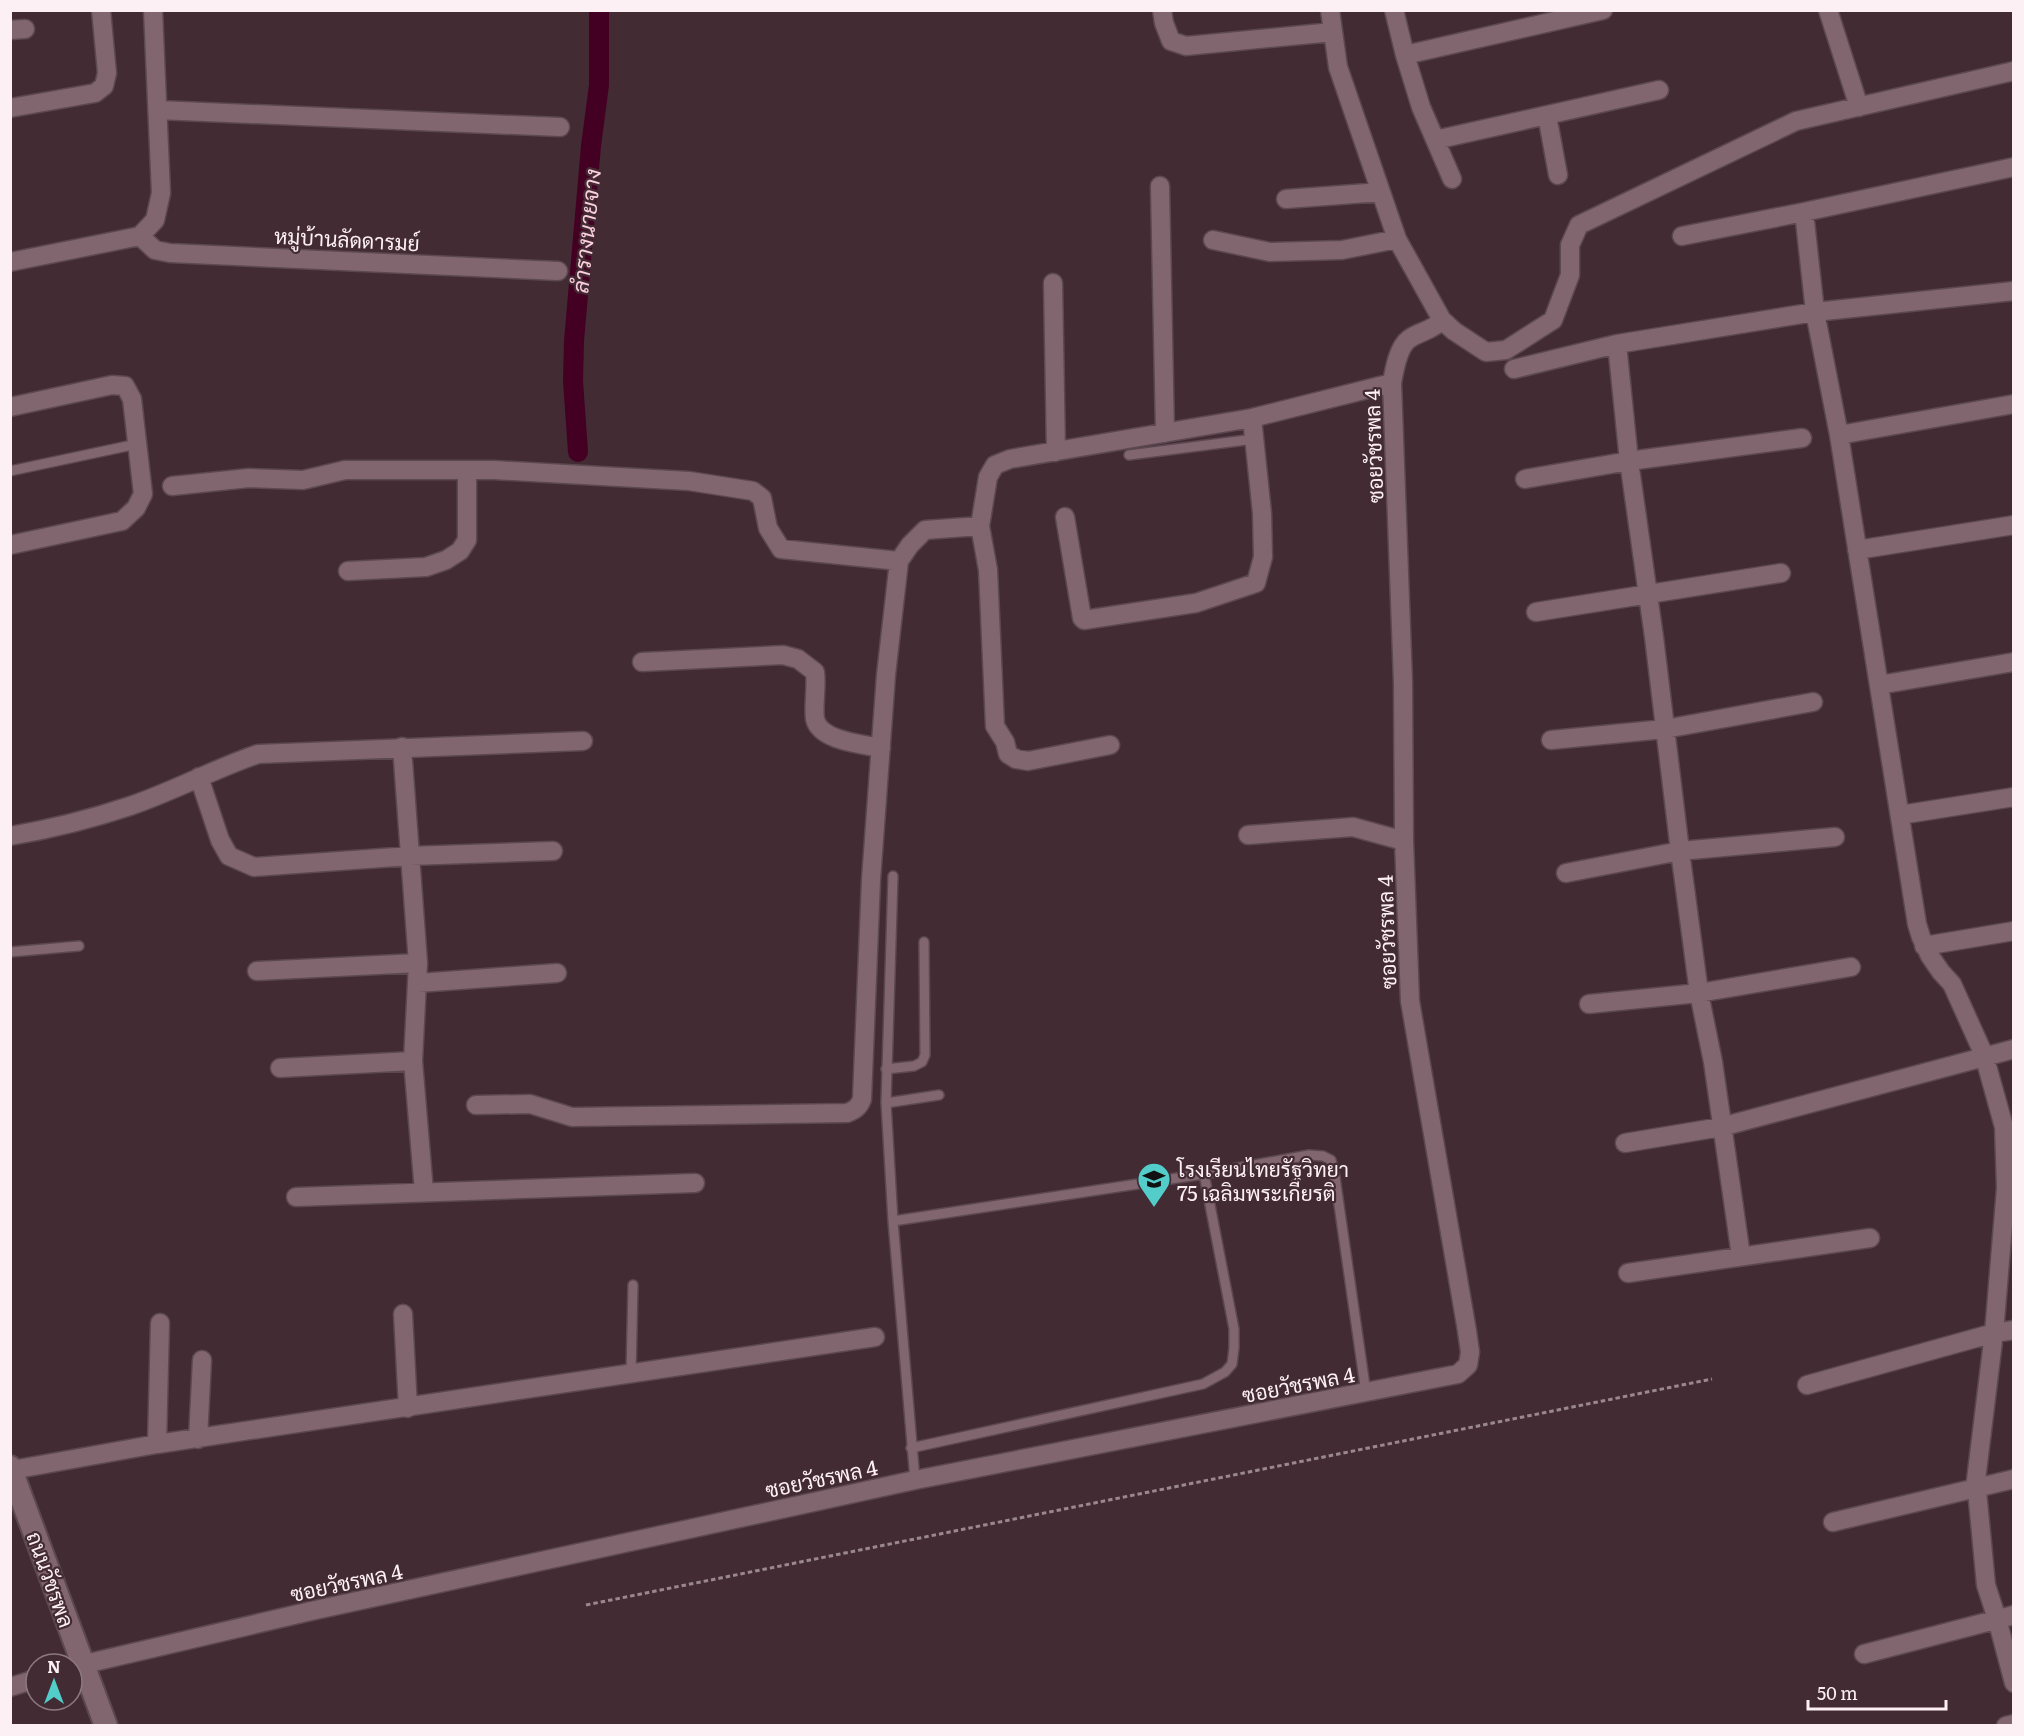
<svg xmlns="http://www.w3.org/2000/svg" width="2024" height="1736" font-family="Literata,Sarabun,serif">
  <rect width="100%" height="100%" fill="#432b34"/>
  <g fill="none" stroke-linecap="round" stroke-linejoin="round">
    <!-- canal -->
    <path stroke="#440023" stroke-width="20" d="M578,452L573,381L574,341L591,146L599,85V10"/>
    <defs>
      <path id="service" d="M1129,455L1254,439
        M10,471L137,444
        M893,876L886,1103L893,1221L915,1480
        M10,952L79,946
        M886,1069L914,1066L922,1062L925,1055L924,942
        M886,1103L939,1095
        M893,1221L1204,1174L1309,1155L1323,1156L1331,1160L1335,1177L1366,1393
        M631,1374L633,1285
        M911,1448L1203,1384L1225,1372L1232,1364L1234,1348V1329L1204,1174"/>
      <path id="minor" d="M1162,10L1164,23L1171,41L1186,46L1333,32
        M1330,10L1338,67L1397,239L1442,320L1454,331L1486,352L1506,350L1553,320L1570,275V245L1579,225L1796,121L2014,71
        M1394,10L1405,55L1421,107L1452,179
        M1828,10L1859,107
        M10,30L25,29
        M1405,55L1603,10
        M10,108L95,93L104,86L107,73L101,10
        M158,110L560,127
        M1547,115L1558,175
        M1435,140L1659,90
        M2014,167L1804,212L1815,312L1839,435L1917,924L1921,937L1930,956L1941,972L1952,984L1984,1055L2004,1127L2006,1188L1994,1333L1976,1480L1986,1585L1997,1619L2014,1683
        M1160,186L1165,433
        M1286,199L1381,192
        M140,236L155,250L170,253L558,271
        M1682,236L1804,212
        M1213,240L1270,252L1342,250L1397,239
        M10,262L140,236L155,220L161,193L153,10
        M1053,283L1056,452
        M1514,369L1617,344
        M10,407L112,385L125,386L132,399L143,494L136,508L122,521L10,545
        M1839,435L2014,404
        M1525,479L1629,461L1802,438
        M172,486L249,478L303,480L345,470H494L689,481L753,491L762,498L768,528L781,549L899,561
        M1065,517L1082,618L1084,620L1196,603L1256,583L1263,557L1262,513L1252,418
        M1857,550L2014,525
        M348,571L426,567L446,560L460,551L467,540V470
        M1536,612L1781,573
        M642,662L783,655L798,659L815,672C817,686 813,707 815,719C820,741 862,744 881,748
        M1879,685L2014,662
        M1551,740L1665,729L1813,702
        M1110,745L1028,761L1016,759L1008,754L1005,742L995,726L988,570L980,526L988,477L995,465L1010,459L1252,418L1392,383
        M402,747L418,963L413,1061L424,1192
        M199,777L220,840L229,856L254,867L410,856L553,851
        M1900,815L2014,797
        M1248,835L1353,827L1404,841
        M10,836C51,829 91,819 130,806C174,791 214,769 258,754L583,741
        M1566,873L1680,851L1835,837
        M1924,946L2014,931
        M257,971L418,963
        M418,983L557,973
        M1589,1004L1699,993L1851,967
        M280,1068L413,1061
        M476,1105L530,1104L572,1117L847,1113C855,1110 859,1107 862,1099L871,880L886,675L899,561L910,545L925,530L980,526
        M1625,1143L1721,1127L2014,1049
        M296,1197L695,1183
        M1741,1256L1713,1062L1699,993L1680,851L1654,637L1629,461L1617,344L1815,312L2014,291
        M1628,1273L1870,1238
        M403,1314L408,1408
        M1807,1385L1994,1333L2014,1330
        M198,1439L202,1360
        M157,1444L160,1323
        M12,1470L157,1444L875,1337
        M1833,1522L2014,1479
        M1864,1654L2014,1615
        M72,1667L311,1611L915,1480L1458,1374L1468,1365L1470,1352L1467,1331L1410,1001L1404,841L1403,682L1392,383C1394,371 1398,347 1409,339C1420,331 1432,331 1442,320
        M10,1687L36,1679
        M2006,1726L2014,1724"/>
      <path id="tertiary" d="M10,1467L106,1726"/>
    </defs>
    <!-- service casing -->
    <use href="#service" stroke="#5c4850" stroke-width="12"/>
    <!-- minor casing -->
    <use href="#minor" stroke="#5c4850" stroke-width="21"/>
    <!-- tertiary casing -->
    <use href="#tertiary" stroke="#5c4850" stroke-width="26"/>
    <!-- path -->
    <path stroke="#9b888f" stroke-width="3" stroke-dasharray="4.5 3" stroke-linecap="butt" d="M586,1605L1712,1379"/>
    <!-- service -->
    <use href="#service" stroke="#81656f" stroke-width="9"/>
    <!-- minor -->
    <use href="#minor" stroke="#81656f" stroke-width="18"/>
    <!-- tertiary -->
    <use href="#tertiary" stroke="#81656f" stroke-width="22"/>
  </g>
  <!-- icons -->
  <defs>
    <symbol id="school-pin" viewBox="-11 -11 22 30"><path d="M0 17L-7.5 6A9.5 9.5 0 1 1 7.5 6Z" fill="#53cdca" stroke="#432b34"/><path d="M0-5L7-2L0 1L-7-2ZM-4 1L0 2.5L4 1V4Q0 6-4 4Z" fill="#111"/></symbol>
  </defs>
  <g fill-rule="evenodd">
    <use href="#school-pin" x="1135" y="1160" width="38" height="52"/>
  </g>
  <g text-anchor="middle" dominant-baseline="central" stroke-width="4.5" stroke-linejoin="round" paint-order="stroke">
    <!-- street labels -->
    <g font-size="21" fill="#fdf0f4" stroke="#432b34">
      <text transform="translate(347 238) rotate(3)">หมู่บ้านลัดดารมย์</text>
      <text transform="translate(1372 446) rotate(-92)">ซอยวัชรพล 4</text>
      <text transform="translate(1385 932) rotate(-92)">ซอยวัชรพล 4</text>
      <text transform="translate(1298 1383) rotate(-11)">ซอยวัชรพล 4</text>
      <text transform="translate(821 1477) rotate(-12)">ซอยวัชรพล 4</text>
      <text transform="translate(52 1579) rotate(70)">ถนนวัชรพล</text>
      <text transform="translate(346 1581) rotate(-12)">ซอยวัชรพล 4</text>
    </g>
    <!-- poi labels -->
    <g font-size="21" fill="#fdf0f4" stroke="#432b34" text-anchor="start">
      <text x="1177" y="1167">โรงเรียนไทยรัฐวิทยา<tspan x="1177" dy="24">75 เฉลิมพระเกียรติ</tspan></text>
    </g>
    <!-- water labels -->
    <g font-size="22" font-style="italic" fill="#fccfde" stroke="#432b34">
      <text transform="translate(585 231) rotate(-84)">ลำรางนายจาง</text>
    </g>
  </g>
  <!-- border -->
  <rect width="2024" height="1736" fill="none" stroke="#fdf0f4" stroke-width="24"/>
  <!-- north arrow -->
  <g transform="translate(54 1682)"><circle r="28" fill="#432b34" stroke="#8d7a81" stroke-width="1.5"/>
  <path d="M0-4.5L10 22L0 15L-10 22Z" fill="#53cdca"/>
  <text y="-9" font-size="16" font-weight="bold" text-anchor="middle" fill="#fdf0f4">N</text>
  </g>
  <!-- scale -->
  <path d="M1808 1700v9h138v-9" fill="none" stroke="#fdf0f4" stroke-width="3"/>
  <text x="1817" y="1700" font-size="18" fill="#fdf0f4" stroke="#432b34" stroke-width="4.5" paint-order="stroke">50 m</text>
</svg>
